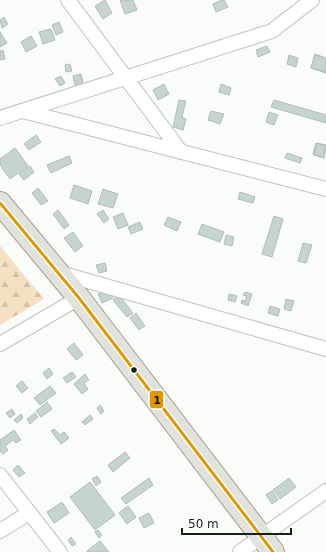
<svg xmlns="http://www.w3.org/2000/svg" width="326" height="552" font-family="'DejaVu Sans',sans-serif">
  <defs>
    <pattern id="forest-firs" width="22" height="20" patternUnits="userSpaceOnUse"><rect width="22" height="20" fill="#f6e0c3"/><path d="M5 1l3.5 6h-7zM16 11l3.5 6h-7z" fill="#d2c0a7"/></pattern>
  </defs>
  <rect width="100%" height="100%" fill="#f9fcf8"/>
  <!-- forest -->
  <path fill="url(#forest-firs)" d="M0,246L44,299L0,325Z"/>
  <!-- building -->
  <path fill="#c5d4cf" stroke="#b3bcb8" d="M105,0L112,13L103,19L95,6Z
    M120,0H133L137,10L125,14Z
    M222,0H224L228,7L216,12L213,4Z
    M4,17L8,24L2,28L0,20Z
    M59,22L63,32L56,35L52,25Z
    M51,29L55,40L43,44L39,32Z
    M0,32L7,43L0,47Z
    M31,36L37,46L26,52L21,42Z
    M267,46L270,52L258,57L256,50Z
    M3,50L5,59L0,60V51Z
    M315,54L326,58V73L311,68Z
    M289,55L298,58L296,67L287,64Z
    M315,55L326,58V72L311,68Z
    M70,64L72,71L66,72L65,65Z
    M81,74L83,82L75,85L73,76Z
    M61,76L65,83L60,86L55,79Z
    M164,84L169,94L158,100L153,90Z
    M221,84L231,88L229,95L219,92Z
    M179,100L186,101L182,117L186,119L183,130L173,127Z
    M274,100L326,115V123L271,107Z
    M211,111L224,114L220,124L208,120Z
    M269,112L278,115L274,125L266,122Z
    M36,135L41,142L29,150L24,144Z
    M316,143L326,146L324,158L313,154Z
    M317,143L326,145L324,158L314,155Z
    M15,148L28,166L10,179L0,165V159Z
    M287,153L302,158L300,163L285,158Z
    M69,156L72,163L51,173L47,165Z
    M30,166L34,172L24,180L19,174Z
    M74,185L92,191L88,204L70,198Z
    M38,188L48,201L41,205L32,193Z
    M103,189L118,194L113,208L98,204Z
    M240,192L255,197L253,203L238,199Z
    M58,210L69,225L64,229L53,214Z
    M103,210L109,219L104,223L97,214Z
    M123,213L128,225L118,229L113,217Z
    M274,216L283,219L272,257L262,254Z
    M168,217L181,222L177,231L164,225Z
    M140,222L143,229L131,234L128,227Z
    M202,224L224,232L220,242L198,234Z
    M73,232L83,246L75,252L64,238Z
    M226,235L234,237L232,246L224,244Z
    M303,243L312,245L306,263L298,261Z
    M105,263L107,271L99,273L96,265Z
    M109,290L113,298L102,303L98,294Z
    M245,292L252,294L248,306L241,303L242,300L245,301L247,296L243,295Z
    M229,294L237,296L235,302L228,300Z
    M119,295L133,313L127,317L113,300Z
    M286,299L294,301L291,311L284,309Z
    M270,306L280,309L278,316L268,313Z
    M136,313L145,326L139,330L130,318Z
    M74,343L83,355L76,360L67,349Z
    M49,368L53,374L47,379L43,373Z
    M72,372L76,377L67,383L63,378Z
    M85,374L89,380L84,383L88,389L82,394L74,384Z
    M22,381L28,388L22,393L16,386Z
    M50,386L56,393L40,405L34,398Z
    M47,402L52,409L41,417L36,411Z
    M100,405L104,411L101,414L97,408Z
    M12,409L15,414L10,418L6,413Z
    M35,413L38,417L30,424L27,419Z
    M21,414L23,418L17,423L14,420Z
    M90,415L93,419L85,425L82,422Z
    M54,429L60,435L64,432L69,438L61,444L51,431Z
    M14,430L21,440L16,443L13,440L5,446L8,450L3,454L0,451V440Z
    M125,452L130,458L113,472L108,465Z
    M18,465L25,473L19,477L13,470Z
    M97,476L101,482L96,486L92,479Z
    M149,478L153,485L126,504L121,498Z
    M289,478L296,487L280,499L273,490Z
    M90,482L115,515L95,530L70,497Z
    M272,491L278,500L272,504L266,495Z
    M62,502L69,513L54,523L47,512Z
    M128,506L136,517L127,524L119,513Z
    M149,513L154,523L144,528L139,518Z
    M98,530L102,535L99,538L95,532Z
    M71,537L76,544L72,546L68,540Z
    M100,541L109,552H87V551Z"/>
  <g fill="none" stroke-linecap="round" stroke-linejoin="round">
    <defs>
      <path id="minor" d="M68,0L181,152
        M23,111L326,189
        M0,118L272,31L312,0
        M60,273L326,349
        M0,344L79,298
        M0,475L60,552
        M0,531L29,513
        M240,552L326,491"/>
      <path id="primary" d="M0,203L79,298L273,552"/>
    </defs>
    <!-- minor casing -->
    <use href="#minor" stroke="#bdc3bc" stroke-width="16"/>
    <!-- primary casing -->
    <use href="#primary" stroke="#9fa093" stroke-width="24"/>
    <!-- minor -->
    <use href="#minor" stroke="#fefffe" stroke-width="14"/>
    <!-- primary -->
    <use href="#primary" stroke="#e2e2dc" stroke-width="22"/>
    <defs>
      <path id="bus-1" d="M0,203L79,298L273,552"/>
    </defs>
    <!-- bus-1 casing -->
    <use href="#bus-1" stroke="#fff" stroke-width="6"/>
    <!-- bus-1 -->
    <use href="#bus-1" stroke="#e09802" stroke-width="3"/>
  </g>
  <!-- markers -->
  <circle fill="#151f14" stroke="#fff" stroke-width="1.5" cx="134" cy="370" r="3.5"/>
  <rect stroke="#fff" stroke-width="1.5" x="149" y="390" width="15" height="19" rx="4" fill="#e09802"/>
  <g font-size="11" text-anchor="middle" font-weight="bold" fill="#111">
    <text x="157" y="404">1</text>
  </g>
  <!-- scale -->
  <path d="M182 528v6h109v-6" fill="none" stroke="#151f14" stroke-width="2"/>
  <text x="188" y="528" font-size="12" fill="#151f14" stroke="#ffffff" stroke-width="3" paint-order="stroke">50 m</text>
</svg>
